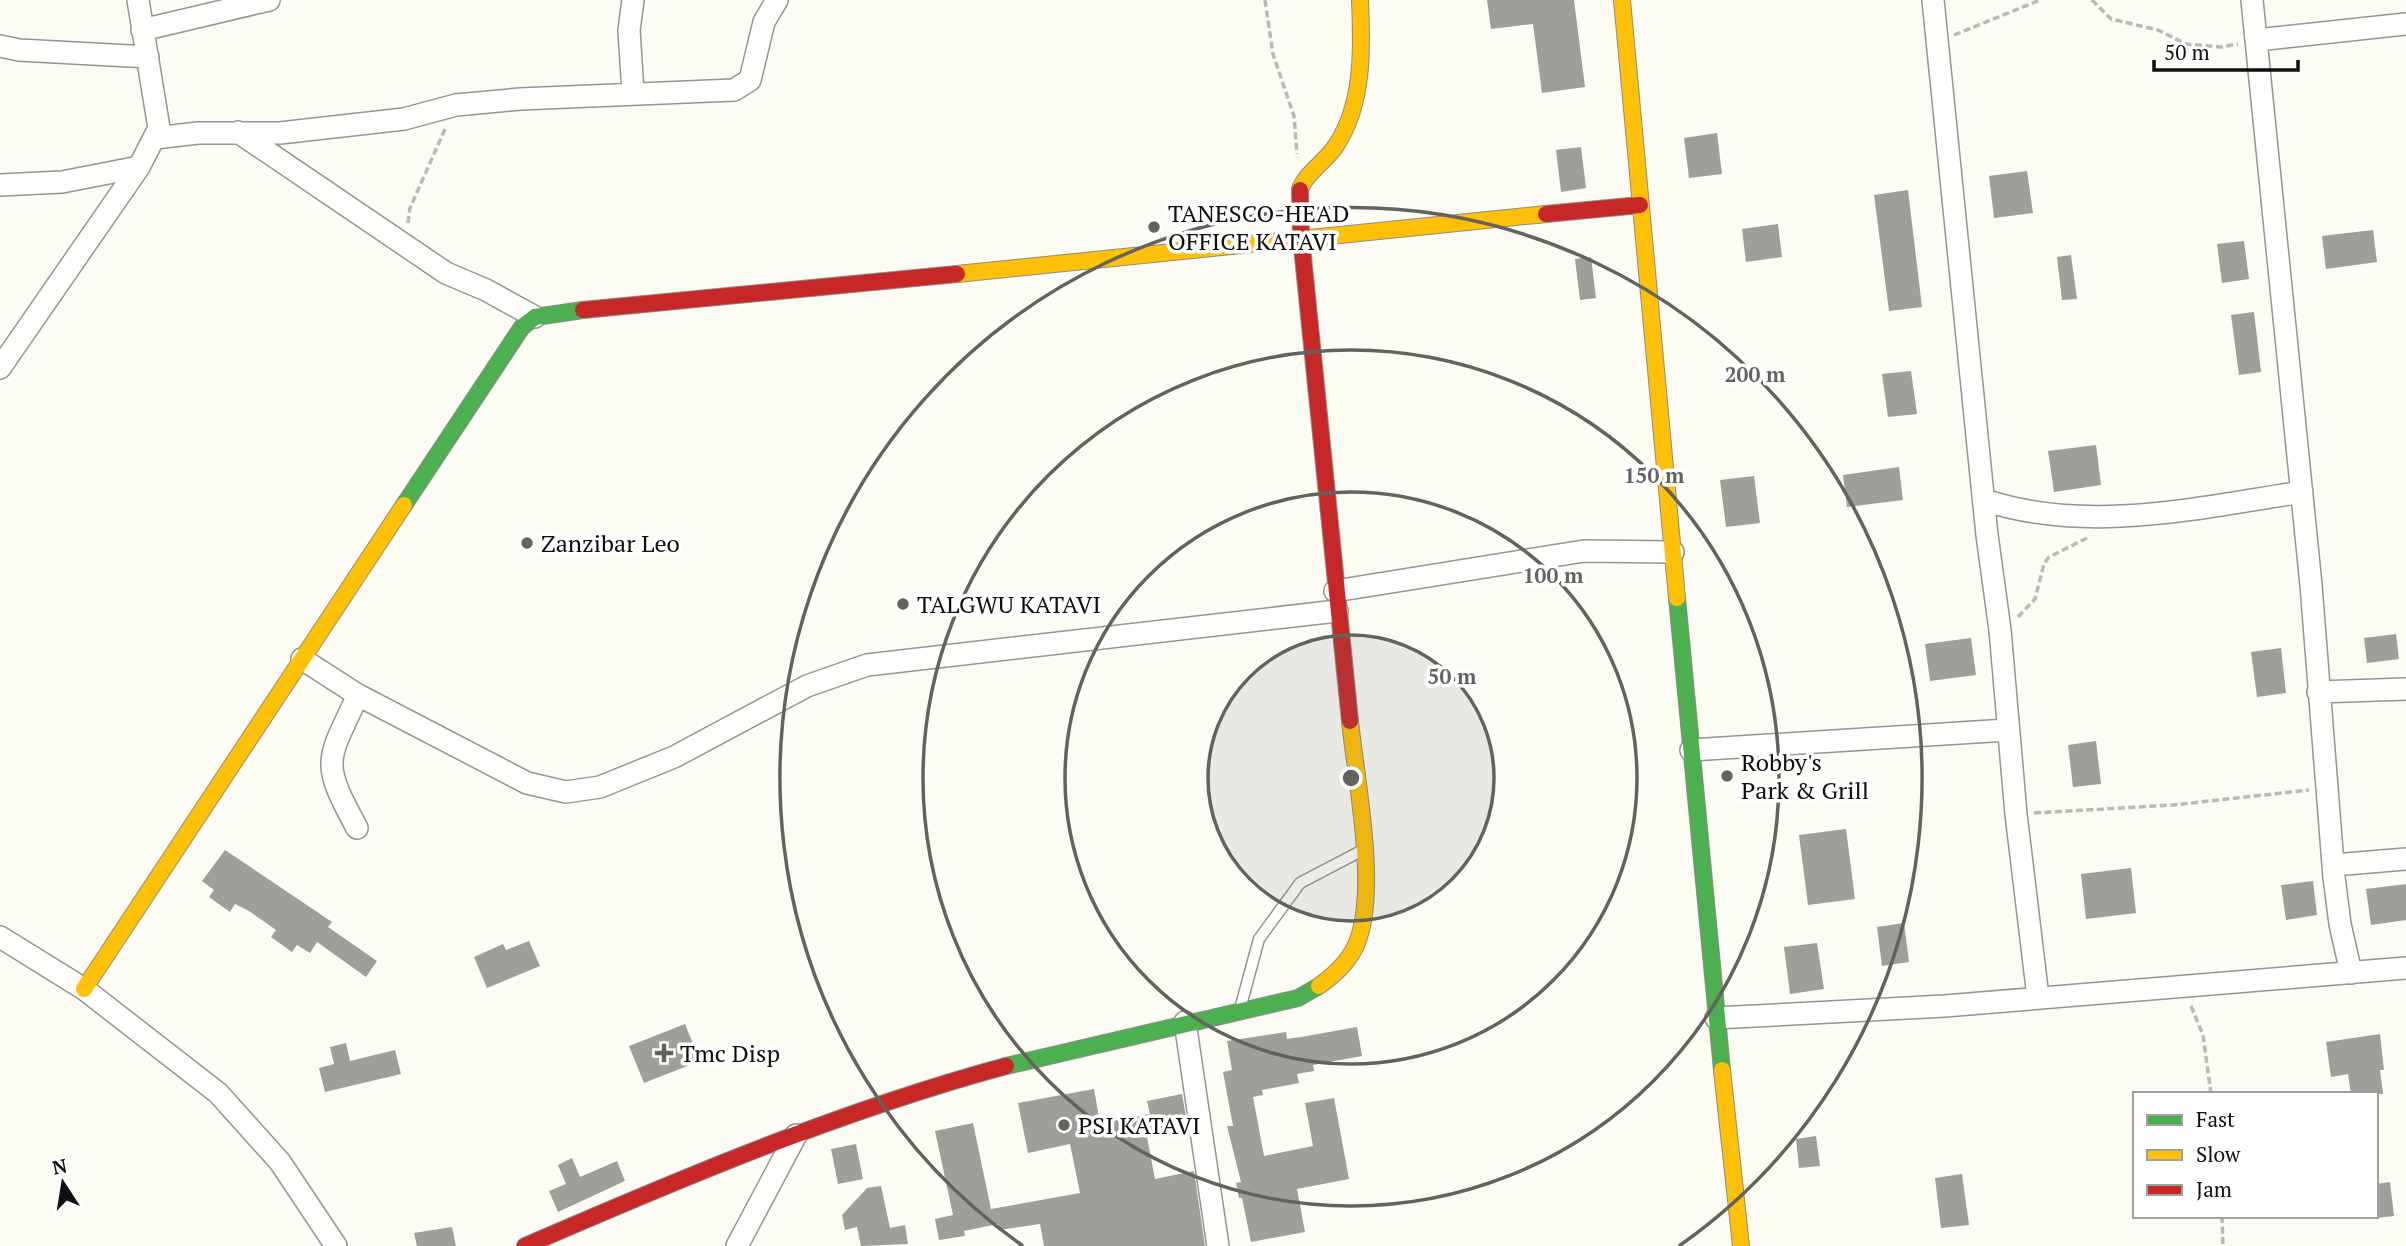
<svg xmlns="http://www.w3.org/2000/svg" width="2406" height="1246" font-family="'PT Serif',serif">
  <rect width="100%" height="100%" fill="#fcfbf4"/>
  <!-- building -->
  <path fill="#9f9e99" d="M1487,0H1574L1585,87L1542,93L1533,24L1491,29Z
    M1717,133L1722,174L1689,178L1684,138Z
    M1581,147L1586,188L1561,192L1556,150Z
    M2027,171L2033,213L1994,218L1989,176Z
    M1908,190L1922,307L1889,311L1874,195Z
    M1778,224L1782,257L1746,262L1742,229Z
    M2373,230L2377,262L2326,269L2322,236Z
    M2244,241L2249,279L2222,283L2217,244Z
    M2071,255L2077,299L2062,300L2057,257Z
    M1591,257L1596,298L1580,300L1575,259Z
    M2254,312L2261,372L2239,375L2231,315Z
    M1911,371L1917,414L1888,417L1882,374Z
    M2096,445L2101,485L2054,492L2048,451Z
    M1899,467L1903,500L1847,507L1843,475Z
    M1754,476L1760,523L1726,527L1720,480Z
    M2396,634L2399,659L2367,663L2364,638Z
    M1971,638L1976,675L1930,681L1925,644Z
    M2281,648L2286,693L2257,697L2251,652Z
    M2096,741L2101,784L2073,787L2068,745Z
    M1846,829L1855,899L1808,905L1799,835Z
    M225,850L332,922L328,927L377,961L366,977L317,942L310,953L297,945L292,952L271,937L276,930L249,911L235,904L230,912L209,897L214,890L202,881Z
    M2131,868L2136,913L2086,919L2081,874Z
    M2313,881L2317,915L2286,920L2281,885Z
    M2406,884V920L2371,925L2366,889Z
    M1904,923L1909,962L1882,966L1877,927Z
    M529,941L540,966L487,988L474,957L503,944L506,950Z
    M1817,943L1824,989L1790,994L1784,947Z
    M685,1024L700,1061L644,1083L629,1046Z
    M1357,1027L1362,1056L1313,1065L1314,1071L1297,1074L1299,1083L1262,1090L1263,1095L1253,1097L1264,1156L1313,1146L1305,1103L1334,1098L1349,1179L1297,1189L1305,1232L1251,1242L1242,1198H1239L1236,1183L1241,1182L1227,1126H1233L1223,1072L1232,1070L1227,1041L1286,1032L1287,1039L1301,1037Z
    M2380,1034L2384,1070H2380L2383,1094H2351L2348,1074L2331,1077L2326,1042Z
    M346,1043L350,1061L395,1050L401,1074L325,1092L319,1068L334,1064L330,1047Z
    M1094,1089L1100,1123L1150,1114L1147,1101L1182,1094L1187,1123L1146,1132L1155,1179L1194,1171L1205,1246H1044L1040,1224L999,1230L998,1224L964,1231L965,1236L939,1240L935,1219L953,1215L935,1131L973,1123L991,1209L1080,1193L1070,1144L1028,1153L1018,1103Z
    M1816,1136L1820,1166L1799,1168L1796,1139Z
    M856,1144L863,1179L838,1184L831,1149Z
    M572,1158L580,1177L617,1161L625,1181L558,1212L549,1191L566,1184L558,1165Z
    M1962,1174L1969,1225L1941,1228L1935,1178Z
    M2390,1182L2394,1216L2376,1218V1184Z
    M881,1186L890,1228L905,1225L908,1244L861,1246L857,1227L845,1230L842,1215L867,1188Z
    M452,1227L456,1246H417L414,1233Z"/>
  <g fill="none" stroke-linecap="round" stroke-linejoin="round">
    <defs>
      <path id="lane" d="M1240,1009L1259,939L1300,883L1361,851"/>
      <path id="street" d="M633,0L629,30L633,93
        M1933,0L1987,535L2000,630L2016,814L2038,997
        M2252,0L2311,585L2334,877L2340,924L2351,973
        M142,30L269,0
        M2257,40L2406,24
        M0,46L19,50L148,57
        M238,132L446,273L486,290L535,317
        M155,138L198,133H280L404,119L456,105L520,99L734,90L750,80L764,22L777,0
        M0,185L62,182L139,167
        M0,368L139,167L159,128L138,0
        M1984,500C2087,534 2198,508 2302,492
        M1335,591L1584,551L1673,552
        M302,659L358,695L527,783L566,792L600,787L674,757L807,686L867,665L1337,611
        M2318,692L2406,689
        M1691,750L2007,730
        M357,828C320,760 327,762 358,695
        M2334,865L2406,859
        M0,937L84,989L218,1093L280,1162L336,1246
        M1716,1018L1945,1006L2406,968
        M1185,1022L1218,1246
        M737,1246L796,1135"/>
      <path id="fast" d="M404,505L522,327L535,317L583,310
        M1677,598L1722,1070
        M1006,1066L1298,998L1319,986"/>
      <path id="slow" d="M1622,0L1677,598
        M1300,190C1304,174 1328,160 1337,144C1364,102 1362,47 1360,0
        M957,274L1546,214
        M1319,986C1337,973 1353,958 1359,937C1377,882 1356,780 1350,721
        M84,989L404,505
        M1722,1070L1741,1246"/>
      <path id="jam" d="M1300,190L1301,237L1350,721
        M1546,214L1640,205
        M583,310L957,274
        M525,1246C682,1178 840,1111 1006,1066"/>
    </defs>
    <!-- lane casing -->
    <use href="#lane" stroke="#969592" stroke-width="13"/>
    <!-- street casing -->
    <use href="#street" stroke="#969592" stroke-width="24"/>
    <!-- fast casing -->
    <use href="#fast" stroke="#8c8c89" stroke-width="18"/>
    <!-- slow casing -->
    <use href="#slow" stroke="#8c8c89" stroke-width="18"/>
    <!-- jam casing -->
    <use href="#jam" stroke="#8c8c89" stroke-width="18"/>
    <!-- path -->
    <path stroke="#b9b9b8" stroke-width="3.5" stroke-dasharray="7 3.5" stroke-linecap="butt" d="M1265,0L1273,54L1294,116L1297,154
      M2092,0L2111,19L2158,30L2186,44L2221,47L2238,44
      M1954,35L2040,0
      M408,223L410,208L445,129
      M2018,617L2035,599L2044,564L2049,557L2089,537
      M2034,813L2173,805L2309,790
      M2191,1006L2203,1035L2211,1094
      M2222,1216L2223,1246"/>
    <!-- lane -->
    <use href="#lane" stroke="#fffefd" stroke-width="10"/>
    <!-- street -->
    <use href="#street" stroke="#fffefd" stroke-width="21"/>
    <!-- fast -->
    <use href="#fast" stroke="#4caf50" stroke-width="16"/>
    <!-- slow -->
    <use href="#slow" stroke="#ffc107" stroke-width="16"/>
    <!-- jam -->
    <use href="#jam" stroke="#c62828" stroke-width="16"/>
  </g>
  <!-- distance rings -->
  <circle cx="1351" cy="778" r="143" fill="#62625f" fill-opacity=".12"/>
  <g fill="none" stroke="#62625f" stroke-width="3.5">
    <circle cx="1351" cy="778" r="143"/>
    <circle cx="1351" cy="778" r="286"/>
    <circle cx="1351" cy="778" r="428"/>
    <path d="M1023 1246A571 571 0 1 1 1679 1246"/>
  </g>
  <!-- markers -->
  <g fill="#62625f" stroke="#fff" stroke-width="2.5">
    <circle cx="1154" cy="227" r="7"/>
    <circle cx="527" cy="543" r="7"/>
    <circle cx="903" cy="604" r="7"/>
    <circle cx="1727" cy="776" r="7"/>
    <path d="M660.5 1042.5h7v7h7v7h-7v7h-7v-7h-7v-7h7z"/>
    <circle cx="1064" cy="1125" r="7"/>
  </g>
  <g text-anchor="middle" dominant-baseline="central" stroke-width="7" stroke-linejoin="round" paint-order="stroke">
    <!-- poi labels -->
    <g font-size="24" fill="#0f0f0f" stroke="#fff" text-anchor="start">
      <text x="1168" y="213">TANESCO-HEAD<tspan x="1168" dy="28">OFFICE KATAVI</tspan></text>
      <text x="541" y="543">Zanzibar Leo</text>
      <text x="917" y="604">TALGWU KATAVI</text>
      <text x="1741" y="762">Robby's<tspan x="1741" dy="28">Park &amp; Grill</tspan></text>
      <text x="680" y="1053">Tmc Disp</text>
      <text x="1078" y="1125">PSI KATAVI</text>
    </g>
  </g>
  <circle cx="1351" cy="778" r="10" fill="#62625f" stroke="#fff" stroke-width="3.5"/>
  <g font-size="21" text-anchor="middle" font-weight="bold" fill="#62625f" stroke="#fff" stroke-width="7" stroke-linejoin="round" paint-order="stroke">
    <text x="1755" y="382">200 m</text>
    <text x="1654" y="483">150 m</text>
    <text x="1553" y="583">100 m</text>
    <text x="1452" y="684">50 m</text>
  </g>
  <!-- legend -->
  <rect x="2133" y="1092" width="245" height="126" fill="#ffffff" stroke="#9f9f9f" stroke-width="2"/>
  <rect x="2147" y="1115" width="35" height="10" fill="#4caf50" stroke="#9f9f9f" stroke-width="2"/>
  <text x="2196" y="1127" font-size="21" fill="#0f0f0f">Fast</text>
  <rect x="2147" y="1150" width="35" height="10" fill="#ffc107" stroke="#9f9f9f" stroke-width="2"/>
  <text x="2196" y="1162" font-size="21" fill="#0f0f0f">Slow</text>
  <rect x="2147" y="1185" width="35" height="10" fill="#c62828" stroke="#9f9f9f" stroke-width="2"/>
  <text x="2196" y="1197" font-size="21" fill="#0f0f0f">Jam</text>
  <!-- north arrow -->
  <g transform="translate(63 1183) rotate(348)" stroke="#ffffff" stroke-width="5" paint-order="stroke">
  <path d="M0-5L12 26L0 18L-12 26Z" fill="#0f0f0f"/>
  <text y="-10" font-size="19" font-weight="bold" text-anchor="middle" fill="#0f0f0f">N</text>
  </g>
  <!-- scale -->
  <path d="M2154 60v10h144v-10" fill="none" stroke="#0f0f0f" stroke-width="3.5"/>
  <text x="2164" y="60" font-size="21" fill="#0f0f0f" stroke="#ffffff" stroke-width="5" paint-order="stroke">50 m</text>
</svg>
